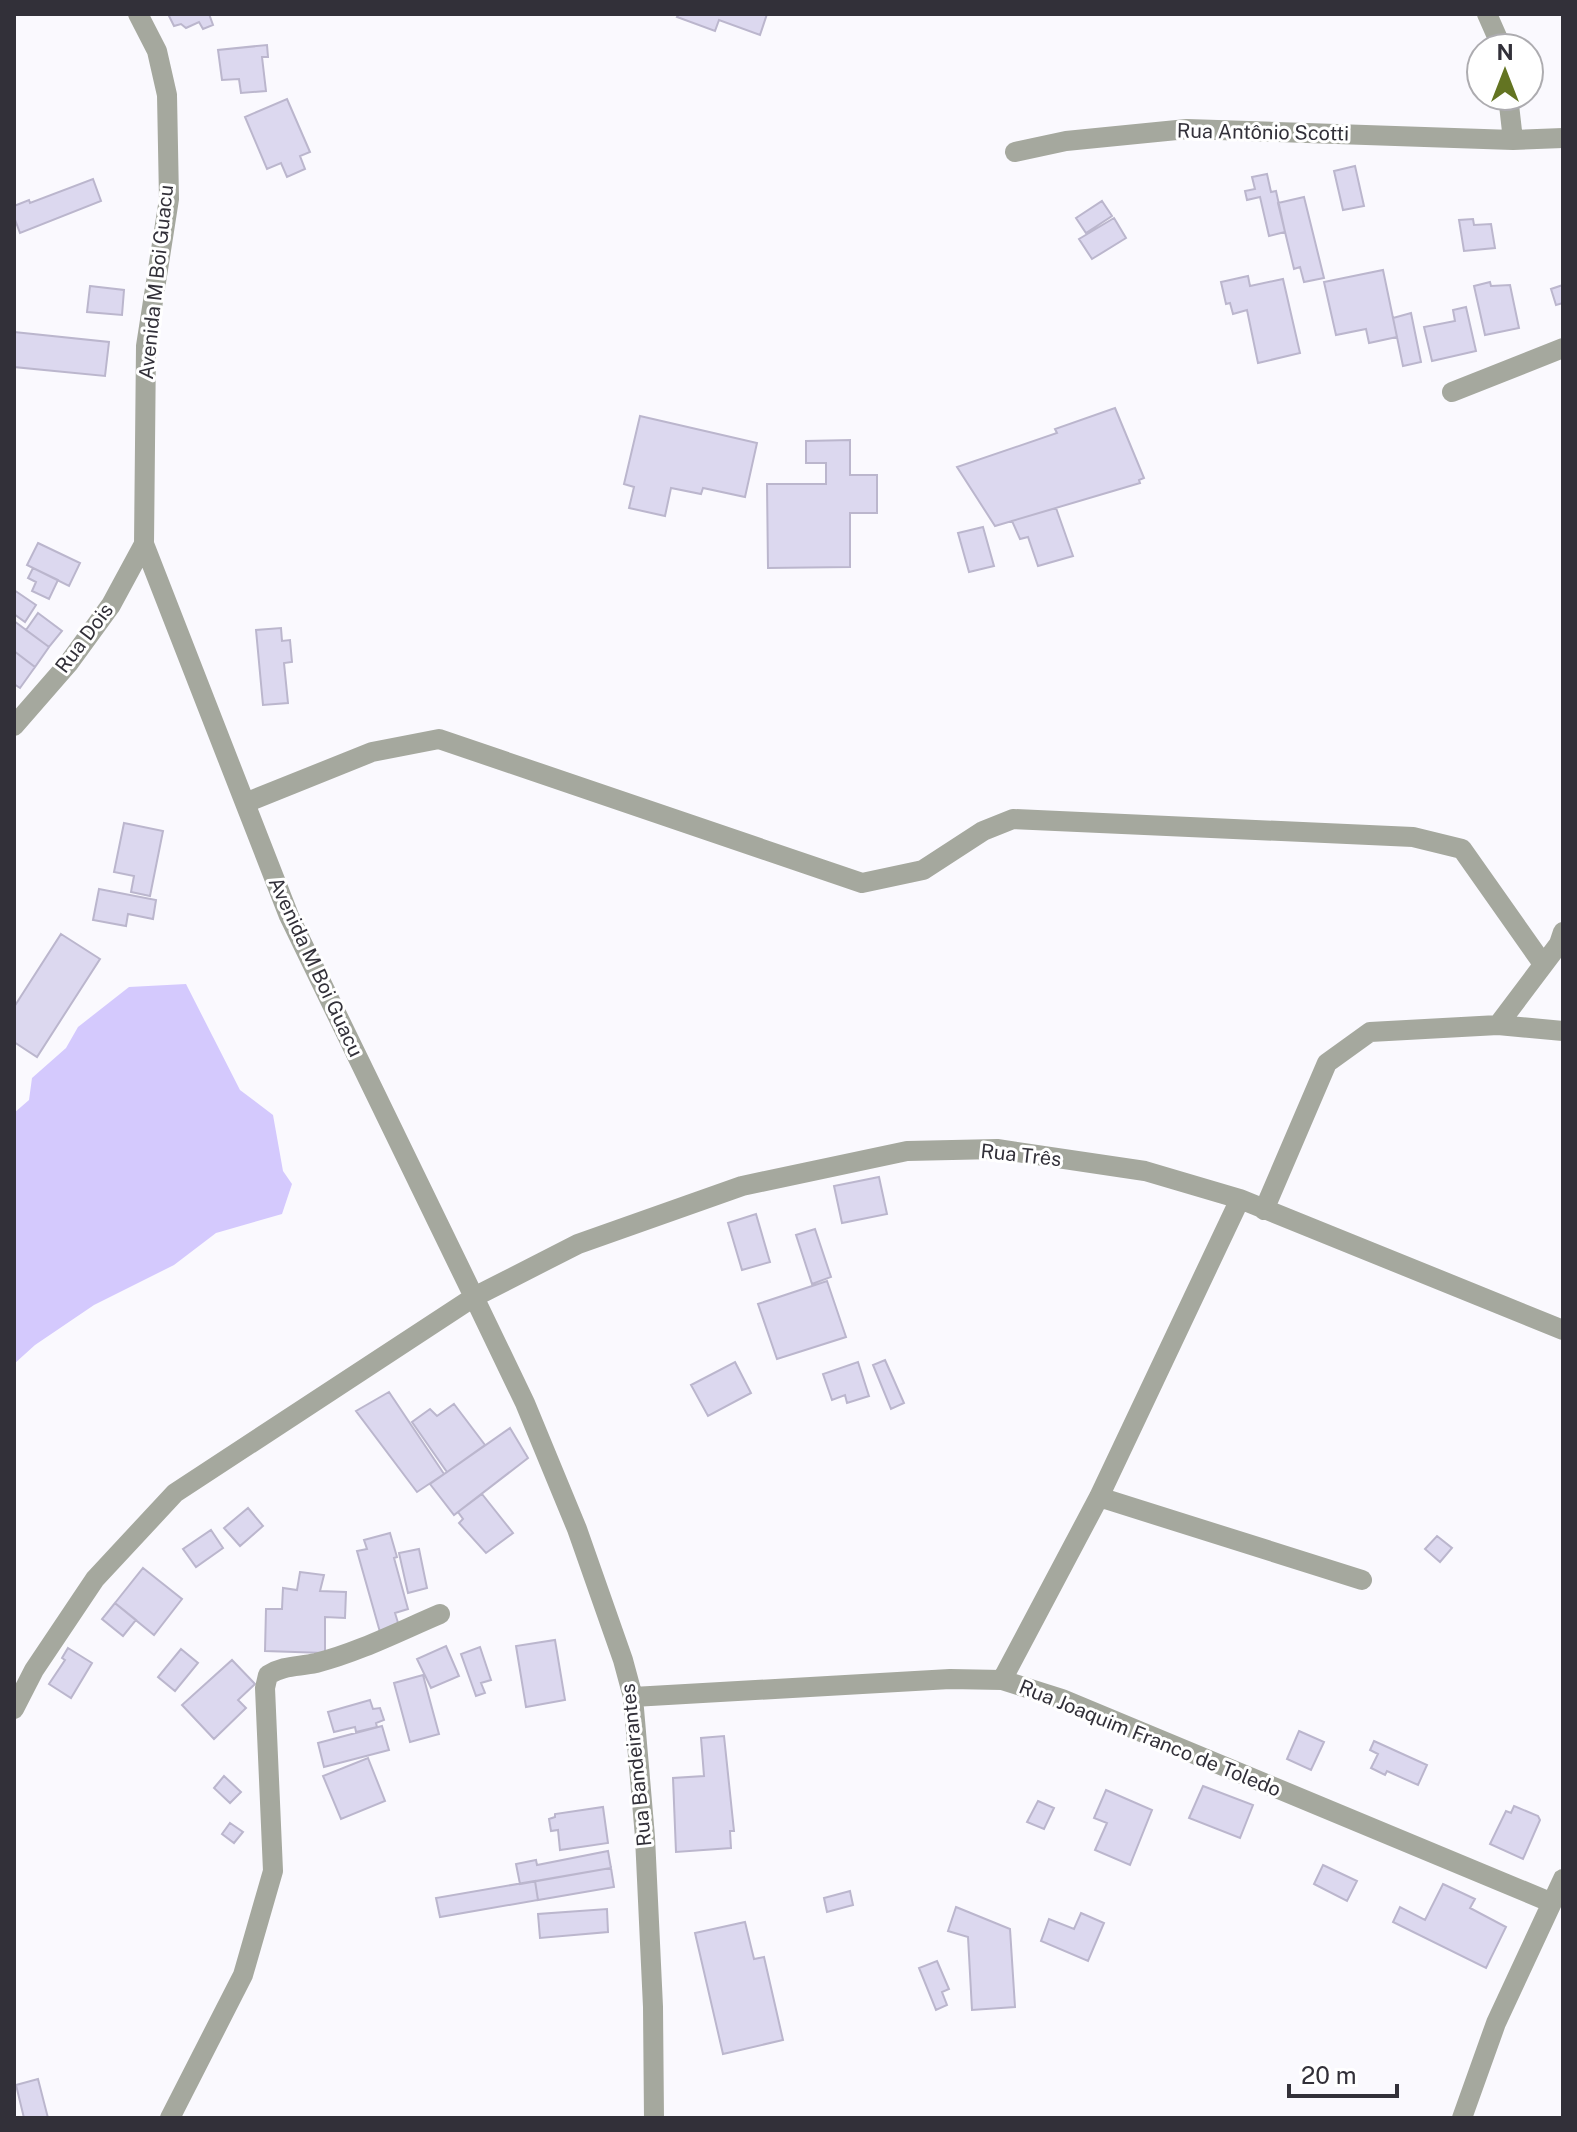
<svg xmlns="http://www.w3.org/2000/svg" width="1577" height="2132" font-family="'Public Sans',sans-serif">
  <rect width="100%" height="100%" fill="#faf9fe"/>
  <!-- water -->
  <path fill="#d4c9fd" d="M186,984L240,1090L273,1115L283,1171L292,1184L282,1214L216,1233L174,1265L94,1305L35,1345L14,1364V1113L29,1100L32,1078L66,1048L78,1027L129,987Z"/>
  <!-- building -->
  <path fill="#dcd8ef" stroke="#bbb6cd" stroke-width="2" d="M168,14H209L213,25L203,29L199,22L186,28L181,24L174,26Z
    M679,14H767L760,35L719,20L715,31L677,17Z
    M267,45L268,57H262L266,91L241,93L239,79L222,80L218,50Z
    M287,99L310,152L300,156L305,169L287,177L281,163L267,169L245,117Z
    M1355,166L1364,206L1343,210L1334,171Z
    M1267,174L1271,192L1276,191L1285,232L1269,236L1260,197L1247,200L1245,191L1255,189L1252,177Z
    M93,179L101,201L20,233L14,217V206L29,200L30,203Z
    M1304,197L1324,278L1304,282L1300,267L1294,269L1278,203Z
    M1102,201L1112,216L1086,233L1076,218Z
    M1114,218L1126,238L1092,259L1079,239Z
    M1473,219L1474,225L1491,224L1495,248L1464,251L1459,220Z
    M1383,270L1397,337L1369,343L1366,329L1336,335L1324,282Z
    M1248,276L1250,286L1283,279L1300,353L1258,363L1247,310L1233,314L1230,303L1226,304L1221,282Z
    M1490,282L1491,286L1510,285L1519,328L1485,335L1474,286Z
    M1563,285V303L1556,305L1551,289Z
    M90,286L124,290L122,315L87,312Z
    M1466,307L1476,351L1432,361L1424,327L1455,321L1453,310Z
    M1411,313L1421,362L1403,366L1393,318Z
    M14,332L109,342L105,376L14,367Z
    M1115,408L1144,478L1139,480L1140,483L995,526L957,467L1057,433L1055,429Z
    M640,416L757,443L745,497L703,488L701,494L671,488L665,516L629,508L634,487L624,484Z
    M850,440V475H877V513H850V567L768,568L767,484H826V463H806V441Z
    M1056,508L1073,556L1038,566L1028,537L1020,539L1012,521Z
    M983,527L994,566L969,572L958,533Z
    M38,543L80,563L69,586L27,565Z
    M33,568L58,580L49,599L32,591L36,582L28,578Z
    M14,590L36,605L25,622L14,614Z
    M38,613L62,631L49,647L26,630Z
    M14,621L49,647L35,667L14,651Z
    M281,628L282,641L290,640L292,662L284,663L288,703L263,705L256,630Z
    M14,651L35,667L20,688L14,684Z
    M124,823L163,831L150,896L131,892L134,876L114,872Z
    M99,889L156,900L153,919L128,914L126,926L93,920Z
    M61,934L100,959L37,1057L14,1042V1007Z
    M879,1177L887,1214L842,1223L834,1186Z
    M756,1214L770,1262L742,1270L728,1223Z
    M815,1229L831,1277L812,1284L796,1235Z
    M827,1281L846,1337L777,1359L758,1304Z
    M885,1360L904,1403L891,1409L873,1365Z
    M735,1362L751,1393L708,1416L691,1385Z
    M858,1362L869,1396L847,1403L845,1395L832,1400L823,1374Z
    M389,1392L444,1474L417,1492L356,1411Z
    M454,1404L485,1445L447,1472L412,1422L430,1409L437,1416Z
    M510,1428L528,1458L454,1515L430,1484Z
    M482,1494L513,1533L486,1553L459,1523L463,1519L458,1512Z
    M248,1508L263,1526L240,1546L224,1528Z
    M211,1530L223,1548L196,1567L183,1549Z
    M390,1533L397,1557L394,1558L408,1609L395,1613L399,1626L380,1632L357,1551L367,1549L364,1540Z
    M1437,1536L1452,1548L1440,1562L1425,1549Z
    M419,1549L427,1588L408,1593L399,1553Z
    M143,1568L182,1599L154,1635L115,1603Z
    M300,1572L324,1575L320,1591L346,1592L345,1618L325,1617V1653L265,1651L266,1609H282L283,1588L297,1590Z
    M115,1603L136,1620L123,1636L102,1619Z
    M555,1640L565,1700L526,1707L516,1646Z
    M446,1646L459,1676L431,1688L417,1659Z
    M480,1647L491,1680L481,1683L485,1693L476,1696L461,1654Z
    M68,1648L92,1663L71,1698L49,1684L65,1660L62,1658Z
    M181,1649L198,1663L175,1691L158,1677Z
    M232,1660L255,1684L238,1700L246,1708L214,1739L182,1705Z
    M423,1675L439,1734L410,1742L394,1683Z
    M370,1700L373,1709L380,1708L384,1720L376,1723L377,1727L356,1732L355,1727L334,1732L328,1712Z
    M382,1726L389,1750L324,1767L318,1743Z
    M1299,1731L1324,1742L1311,1770L1287,1759Z
    M724,1736L734,1831H730L731,1848L676,1852L673,1778L704,1776L701,1738Z
    M1374,1741L1427,1765L1418,1785L1387,1771L1385,1775L1371,1768L1378,1754L1370,1750Z
    M368,1758L385,1801L341,1819L323,1776Z
    M224,1776L241,1792L230,1803L214,1788Z
    M1203,1786L1253,1805L1240,1838L1189,1818Z
    M1106,1790L1152,1810L1130,1865L1095,1850L1107,1823L1094,1818Z
    M1038,1801L1054,1808L1044,1829L1027,1822Z
    M1514,1806L1538,1816L1540,1820L1523,1859L1490,1844L1506,1811L1511,1813Z
    M603,1807L608,1843L560,1850L558,1830L551,1831L549,1819L555,1817V1814Z
    M230,1823L243,1832L234,1843L222,1834Z
    M608,1851L611,1868L520,1884L516,1864L536,1860L537,1865Z
    M1323,1865L1357,1881L1347,1901L1314,1884Z
    M611,1868L614,1887L538,1900L535,1881Z
    M535,1881L538,1900L440,1917L436,1898Z
    M1443,1884L1475,1899L1470,1908L1506,1927L1486,1968L1393,1922L1400,1907L1425,1920Z
    M850,1891L853,1905L827,1912L824,1898Z
    M956,1907L1010,1929L1015,2007L972,2010L968,1937L948,1931Z
    M607,1909L608,1932L540,1938L538,1914Z
    M1081,1913L1104,1923L1088,1961L1041,1941L1049,1919L1074,1929Z
    M745,1922L754,1959L764,1957L783,2040L723,2054L695,1933Z
    M937,1961L949,1989L942,1992L947,2005L936,2010L919,1968Z
    M38,2079L48,2118H24L16,2085Z"/>
  <g fill="none" stroke-linecap="round" stroke-linejoin="round">
    <!-- street -->
    <path stroke="#a5a89e" stroke-width="20" d="M1487,14L1502,48
      M1508,96L1513,140
      M1015,152L1066,141L1187,129L1513,140L1563,138
      M1452,392L1563,348
      M14,726L68,664L111,605L144,544
      M245,803L372,752L439,739L862,883L923,870L983,831L1013,819L1413,837L1462,849L1543,964
      M1498,1025L1559,944L1563,932
      M1264,1210L1327,1063L1370,1032L1498,1025L1563,1031
      M1099,1497L1362,1580
      M1002,1680L1099,1497L1240,1199
      M633,1697L950,1679L1002,1680L1062,1699L1550,1902
      M14,1709L34,1670L95,1579L175,1493L474,1297L289,916L144,544L146,346L169,199L167,95L157,51L138,14
      M170,2118L243,1975L273,1871L265,1688L268,1675C284,1665 298,1667 316,1663C359,1652 400,1631 440,1614
      M654,2118L653,2007L645,1837L633,1697L623,1660L577,1529L525,1403L474,1297L578,1244L742,1186L907,1151L997,1149L1145,1171L1240,1199L1563,1330
      M1462,2118L1496,2023L1563,1879"/>
  </g>
  <g text-anchor="middle" dominant-baseline="central" stroke-width="6" stroke-linejoin="round" paint-order="stroke">
    <!-- street labels -->
    <g font-size="20" fill="#323039" stroke="#fff">
      <text transform="translate(1263 132) rotate(1)">Rua Antônio Scotti</text>
      <text transform="translate(156 282) rotate(-84)">Avenida M Boi Guacu</text>
      <text transform="translate(84 638) rotate(-53)">Rua Dois</text>
      <text transform="translate(316 967) rotate(65)">Avenida M Boi Guacu</text>
      <text transform="translate(1021 1155) rotate(6)">Rua Três</text>
      <text transform="translate(1150 1738) rotate(22)">Rua Joaquim Franco de Toledo</text>
      <text transform="translate(636 1765) rotate(-96)">Rua Bandeirantes</text>
    </g>
  </g>
  <!-- border -->
  <rect width="1577" height="2132" fill="none" stroke="#323039" stroke-width="32"/>
  <!-- north arrow -->
  <g transform="translate(1505 72)"><circle r="38" fill="#ffffff" stroke="#adacb0" stroke-width="2"/>
  <path d="M0-6L14 30L0 20L-14 30Z" fill="#637422"/>
  <text y="-12" font-size="22" font-weight="bold" text-anchor="middle" fill="#323039">N</text>
  </g>
  <!-- scale -->
  <path d="M1289 2084v12h108v-12" fill="none" stroke="#323039" stroke-width="4"/>
  <text x="1301" y="2084" font-size="24" fill="#323039" stroke="#ffffff" stroke-width="6" paint-order="stroke">20 m</text>
</svg>
